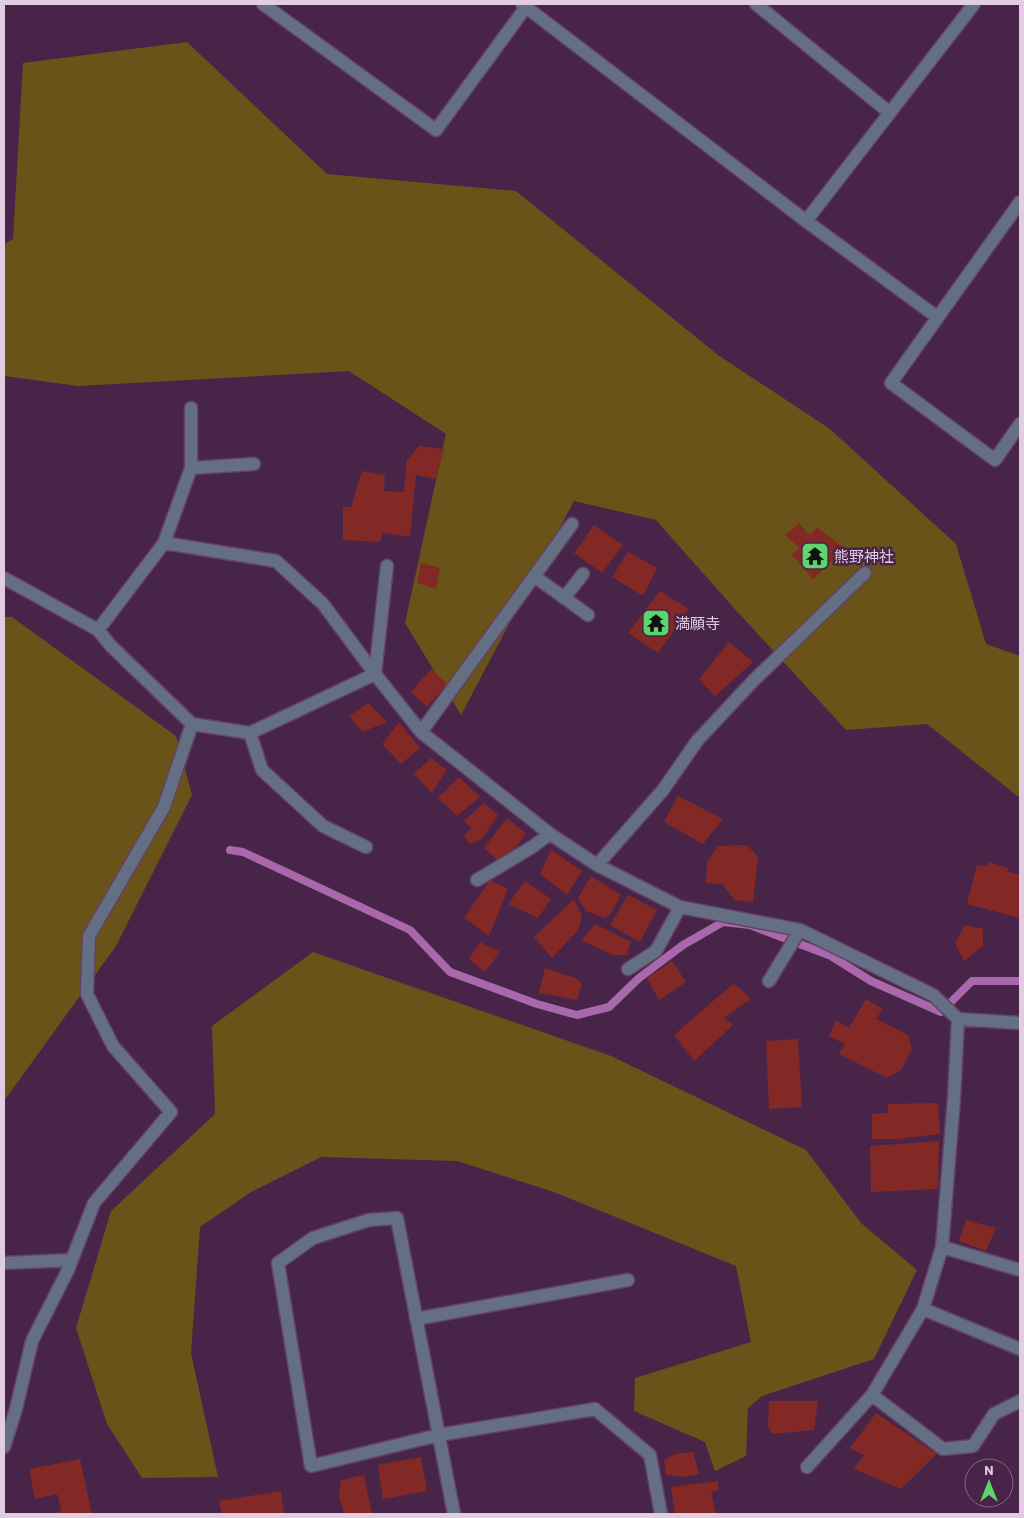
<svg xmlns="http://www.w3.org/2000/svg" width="1024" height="1518" font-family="Barlow,'Noto Sans JP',sans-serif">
  <rect width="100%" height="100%" fill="#482449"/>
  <!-- green -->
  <path fill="#6a5318" d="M187,42L327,174L516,191L718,355L830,429L956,544L986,644L1020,656V798L927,724L846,730L733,607L656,520L574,501L461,715L405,623L446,434L349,371L78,386L4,376V244L13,239L23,63Z
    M4,617H12L176,736L192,795L116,946L4,1101Z
    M313,952L611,1056L806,1150L861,1223L917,1270L874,1359L762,1396L748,1408L746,1456L715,1471L705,1442L634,1411L635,1378L751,1342L736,1266L554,1192L457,1161L321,1157L251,1192L200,1227L191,1353L218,1477L142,1478L107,1424L76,1328L111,1211L215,1114L212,1026Z"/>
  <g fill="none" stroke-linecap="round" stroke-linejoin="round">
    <!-- stream -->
    <path stroke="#aa68ac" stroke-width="8" d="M230,850L243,852L410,930L450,972L537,1004L577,1015L609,1007L639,978L683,945L723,922L750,925L831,956L871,981L941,1012L972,981H1020"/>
  </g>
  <!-- building -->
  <path fill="#832925" d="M419,446L444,449L436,479L416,475L410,537L383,533L380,542L343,540V507H351L362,471L385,475L384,491L404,492L407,460Z
    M799,523L810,535L817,527L845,549L813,579L791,554L800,548L785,535Z
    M594,525L623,545L602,573L574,553Z
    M628,552L657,568L643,596L612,577Z
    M421,563L440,568L436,589L417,583Z
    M660,591L689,609L658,653L628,633Z
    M729,642L753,662L715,696L699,679Z
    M431,669L447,684L427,707L411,692Z
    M368,703L387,722L362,732L349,716Z
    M399,722L420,748L401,764L382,744Z
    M431,758L447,770L432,793L414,774Z
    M459,777L480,797L457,816L438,798Z
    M678,796L723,819L703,844L664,822Z
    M484,803L498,815L482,839L470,844L464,836L471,828L464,821Z
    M507,818L526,833L509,858L498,861L484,848Z
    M747,845L758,857L753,902L735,900L722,884L706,883L707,862L718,846Z
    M551,850L582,871L567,895L540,874Z
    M988,862L1009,868L1008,872L1020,875V918L967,904L977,865L987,867Z
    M591,876L621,895L610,915L604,918L586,911L578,898Z
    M490,880L508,889L489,936L464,918Z
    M525,881L551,899L538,918L508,904Z
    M628,895L657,910L640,942L610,925Z
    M574,899L582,916L578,930L552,958L534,937Z
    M595,924L631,942L627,955H612L582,940Z
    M965,925L983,929V946L964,961L955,943Z
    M480,942L500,952L485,972L469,959Z
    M672,961L686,982L659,1000L647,978Z
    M545,968L575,978L582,984L577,1000L539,993Z
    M734,983L751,999L724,1018L733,1025L694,1061L674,1035Z
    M866,999L883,1009L876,1019L908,1035L912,1049L901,1070L887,1078L839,1054L845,1044L829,1036L836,1020L849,1028Z
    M798,1039L802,1107L769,1109L766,1041Z
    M938,1103L940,1134L899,1139H872V1114L888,1113V1104Z
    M939,1141L938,1189L871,1192L870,1146Z
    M966,1220L996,1228L986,1251L959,1241Z
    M769,1401H818L814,1430L772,1434L768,1426Z
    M876,1413L937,1454L901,1489L854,1469L864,1455L850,1448Z
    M693,1452L699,1474L682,1477L666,1475L664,1460L675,1454Z
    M421,1457L427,1491L383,1499L378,1465Z
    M80,1459L92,1514H53L62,1511L57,1494L35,1499L29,1469Z
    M364,1475L372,1514H344L339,1496L341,1480Z
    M718,1481V1490L711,1492L716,1514H675L671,1487Z
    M281,1491L284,1514H222L219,1501Z"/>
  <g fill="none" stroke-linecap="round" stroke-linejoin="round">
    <defs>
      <path id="minor" d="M263,4L436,130L526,7
        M522,4L806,221L937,317
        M756,4L890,113
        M1020,202L891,383L995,460L1020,424
        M806,221L974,4
        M191,468L254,464
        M164,543L276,561L323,604L375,674L387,566
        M534,576L588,615
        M4,578L98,630L111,646L192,724L250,733L262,770L323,826L366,847
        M564,598L583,574
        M98,630L164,543L191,468V408
        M421,732L572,524
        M250,733L375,674L421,732L550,834L597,865L680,907L800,930L933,995L958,1019L954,1098L942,1247L923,1309L872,1395L807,1467
        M597,865L663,790L697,741L753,681L865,573
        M477,880L532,847L550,834
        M628,969L656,951L680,907
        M769,981L800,930
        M958,1019L1020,1023
        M942,1247L1020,1270
        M4,1263L72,1260
        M923,1309L1020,1349
        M416,1319L628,1280
        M872,1395L943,1449L973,1446L994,1414L1020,1401
        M4,1447L16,1409L32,1341L68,1270L94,1203L171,1112L113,1046L87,994L89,936L164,807L192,724
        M454,1514L397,1218L369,1220L313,1238L278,1263L311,1466L439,1435L595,1409L650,1455L661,1514"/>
    </defs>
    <!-- minor casing -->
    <use href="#minor" stroke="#644265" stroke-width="15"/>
    <!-- minor -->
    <use href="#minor" stroke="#656f84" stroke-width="12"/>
  </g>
  <!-- icons -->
  <defs>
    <symbol id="temple-square" viewBox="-11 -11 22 22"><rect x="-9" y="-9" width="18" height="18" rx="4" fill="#5dd56d" stroke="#482449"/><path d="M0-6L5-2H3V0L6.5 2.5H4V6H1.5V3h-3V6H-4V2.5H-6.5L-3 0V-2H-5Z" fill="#111"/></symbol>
  </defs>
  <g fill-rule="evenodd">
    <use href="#temple-square" x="799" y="540" width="32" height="32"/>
    <use href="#temple-square" x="640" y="607" width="32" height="32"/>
  </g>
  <g text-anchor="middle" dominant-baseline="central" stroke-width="5" stroke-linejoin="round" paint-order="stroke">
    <!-- poi labels -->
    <g font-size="15" fill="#e2cce2" stroke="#482449" text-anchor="start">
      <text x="834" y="556">熊野神社</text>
      <text x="675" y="623">満願寺</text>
    </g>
  </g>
  <!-- border -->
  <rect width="1024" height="1518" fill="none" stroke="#e2cce2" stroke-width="10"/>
  <!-- north arrow -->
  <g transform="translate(989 1483)"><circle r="24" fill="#482449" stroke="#866786"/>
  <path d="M0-4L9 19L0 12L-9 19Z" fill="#5dd56d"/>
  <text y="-8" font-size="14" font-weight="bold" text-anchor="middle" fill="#e2cce2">N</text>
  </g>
</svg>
